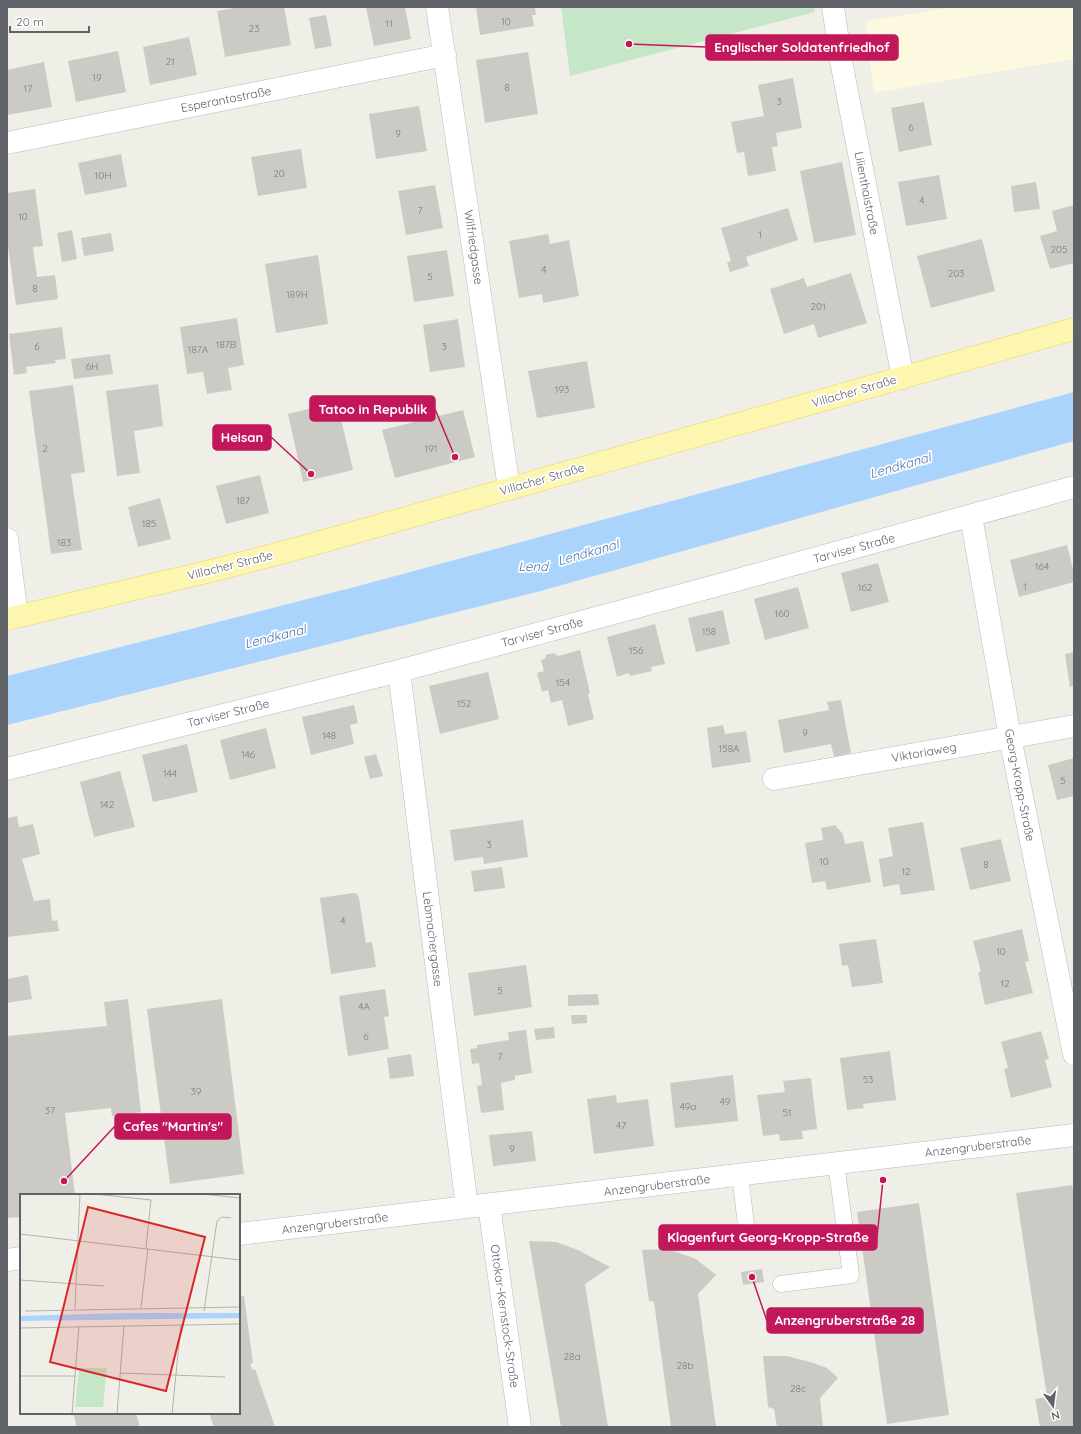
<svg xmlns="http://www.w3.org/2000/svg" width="1081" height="1434" font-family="Quicksand,sans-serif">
  <rect width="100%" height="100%" fill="#f0efe7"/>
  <!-- commercial -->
  <path fill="#fdf8e0" d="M955,7H1074V59L874,93L865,21Z"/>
  <!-- green -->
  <path fill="#c5e7c7" d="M561,7H814L815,12L570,76Z"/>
  <!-- water -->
  <path fill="#abd4fd" d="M1074,392V441L537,592L7,725V676L362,585Z"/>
  <!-- building -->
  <path fill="#cccac4" d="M240,7H284L291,45L225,57L217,11Z
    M366,7H405L411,39L374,46Z
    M476,7H535L536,15H532L534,26L480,35Z
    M326,15L332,46L315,49L309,18Z
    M189,37L197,75L150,85L143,47Z
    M118,51L126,92L76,102L68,61Z
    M528,52L538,114L485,123L476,60Z
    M44,62L52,107L7,115V70Z
    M793,78L802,128L776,133L778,146L772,147L776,171L748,176L744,152L737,153L731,122L764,116L758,85Z
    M924,102L932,145L899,152L891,108Z
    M419,106L427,151L376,159L369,114Z
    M301,149L307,188L258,196L251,157Z
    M121,154L127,187L85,195L78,163Z
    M842,162L856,235L814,243L800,171Z
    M939,175L947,219L906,226L898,182Z
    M1036,182L1040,209L1014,212L1011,186Z
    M435,185L443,228L406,235L398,191Z
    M35,189L43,246L33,247L37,277L55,275L58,299L16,305L7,239V193Z
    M1074,205V263L1050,269L1040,236L1057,231L1052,211Z
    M788,208L798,240L746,257L749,266L730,272L727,262L731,261L721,228Z
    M72,230L77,259L62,262L57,233Z
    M111,233L114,251L84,256L81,238Z
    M548,234L550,244L569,240L579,296L543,303L542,294L519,298L509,241Z
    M982,239L995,291L931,308L917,256Z
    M447,250L454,296L414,302L407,256Z
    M318,255L328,324L276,333L265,264Z
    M851,273L867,323L818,338L814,324L784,334L770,289L804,278L807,287Z
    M237,318L244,365L228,368L232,390L207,394L203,372L187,374L180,327Z
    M458,319L465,367L430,372L423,325Z
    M62,327L66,359L55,360L56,363L26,367L27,373L14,375L9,334Z
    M110,354L113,374L74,379L71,359Z
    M587,361L595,408L537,418L528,371Z
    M158,384L163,426L134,431L140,473L117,476L106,391Z
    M73,385L85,472L71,474L82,550L51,554L29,391Z
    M337,402L353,470L303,482L288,414Z
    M463,410L475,457L395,478L382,430Z
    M260,475L269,513L226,524L216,486Z
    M160,498L171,539L138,547L128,507Z
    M1067,545L1074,573V582L1019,597L1010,560Z
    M878,563L889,602L851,612L841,573Z
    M798,587L809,628L765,640L754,599Z
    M723,610L730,644L696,652L688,618Z
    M655,624L665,664L651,667L652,671L630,676L629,673L617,677L607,637Z
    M580,650L590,693L588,694L594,719L568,726L562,700L551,703L548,690L542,692L537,673L544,671L541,660L545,659L546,655L554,653L558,656Z
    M1074,652V686L1070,687L1065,654Z
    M488,672L499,719L440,734L429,686Z
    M841,700L851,753L834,757L831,744L784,753L778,720L829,710L827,702Z
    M354,705L358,723L350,725L354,744L311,755L302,717Z
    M723,725L725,734L746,731L751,762L712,768L707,728Z
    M266,728L276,768L230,780L220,740Z
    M187,744L198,792L153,802L142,755Z
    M376,754L383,776L370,779L364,757Z
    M1074,758V796L1057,800L1048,765Z
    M120,771L135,827L94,837L80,782Z
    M17,816L19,827L33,824L40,854L22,859L34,901L50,899L52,921L57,920L59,931L7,937V818Z
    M523,820L528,857L484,864L483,857L454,861L450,830Z
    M923,822L935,890L901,895L899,884L883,887L879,859L893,856L888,828Z
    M835,825L843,834L845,844L863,841L871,882L827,890L825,881L812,883L805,843L823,840L821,828Z
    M1001,839L1011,881L970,890L960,848Z
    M502,867L505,888L474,892L471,871Z
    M353,893L357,894L359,898L366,943L372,942L376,967L331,974L320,898Z
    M1022,929L1029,961L1025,962L1033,993L985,1005L978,972H981L973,941Z
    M876,939L883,983L852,987L848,965L842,966L839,944Z
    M526,965L532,1007L474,1016L468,973Z
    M28,975L32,999L7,1003V979Z
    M385,989L389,1016L384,1017L389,1049L348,1056L339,996Z
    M598,994L599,1005L568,1006V995Z
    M128,999L141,1112L112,1116L111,1108L65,1113L75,1195H21V1217L7,1218V1036L107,1026L104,1002Z
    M222,999L244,1174L170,1184L147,1009Z
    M571,1015H587V1023L572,1024Z
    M554,1027L555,1038L536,1040L534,1029Z
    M526,1030L532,1073L515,1076V1080L501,1083L504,1110L481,1113L477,1086L482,1085L479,1063L472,1064L470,1049L477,1048V1045L509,1040L508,1032Z
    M1041,1031L1049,1059L1045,1060L1052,1087L1011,1098L1004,1069L1008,1068L1001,1042Z
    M890,1051L896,1100L863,1104L864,1108L847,1110L840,1058Z
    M411,1054L414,1076L390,1079L387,1058Z
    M733,1075L738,1121L675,1128L670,1083Z
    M811,1078L817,1129L802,1131L803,1139L780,1141L779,1134L763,1136L757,1095L785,1092L783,1081Z
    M616,1095L617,1103L648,1099L654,1146L594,1154L587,1099Z
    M532,1131L536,1161L493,1166L489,1135Z
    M1072,1185L1074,1194V1427H1040L1035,1399L1047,1397L1016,1193Z
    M919,1203L949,1415L887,1424L857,1212Z
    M529,1241L556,1242L578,1250L610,1267L585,1284L608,1427H561Z
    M668,1249L696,1259L716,1275L698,1294L716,1427H671L654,1302L649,1301L642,1250Z
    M762,1269L764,1282L743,1285L741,1272Z
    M244,1296L253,1363L250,1364L252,1370L255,1369L275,1427H214L209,1413H239V1297Z
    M763,1356H787L810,1362L827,1368L838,1378L820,1398L823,1427H777L774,1409L768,1407Z
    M73,1413H136L140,1427H77Z"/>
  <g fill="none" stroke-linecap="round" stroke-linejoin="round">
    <defs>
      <path id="lane" d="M705,1238L747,1233L740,1175
        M781,1284L851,1275L836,1163"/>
      <path id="street" d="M437,7L509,488
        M833,7L841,61L903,378
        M7,143L445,55
        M971,516L1010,737L1074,1054
        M7,539L17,616
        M399,671L467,1207
        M7,769L399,671L726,583L1074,487
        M774,779L1074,726
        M489,1205L520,1427
        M239,1234L1074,1135
        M7,1260L21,1258"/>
      <path id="primary" d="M7,619L215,570L303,547L1074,329"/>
    </defs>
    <!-- lane casing -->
    <use href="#lane" stroke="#b7b9bd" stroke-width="17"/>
    <!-- street casing -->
    <use href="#street" stroke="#b7b9bd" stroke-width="23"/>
    <!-- primary casing -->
    <use href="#primary" stroke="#eed063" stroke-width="23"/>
    <!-- lane -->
    <use href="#lane" stroke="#fff" stroke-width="16"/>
    <!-- street -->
    <use href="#street" stroke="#fff" stroke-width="22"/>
    <!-- primary -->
    <use href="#primary" stroke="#fdf6b0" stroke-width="22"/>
  </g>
  <g text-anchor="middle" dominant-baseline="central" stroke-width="3.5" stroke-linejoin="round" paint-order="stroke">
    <!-- number labels -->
    <g font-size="10" fill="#7a7c7e">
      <text x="506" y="21">10</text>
      <text x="389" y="23">11</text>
      <text x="254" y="28">23</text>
      <text x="170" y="61">21</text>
      <text x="97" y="77">19</text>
      <text x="507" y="87">8</text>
      <text x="28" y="88">17</text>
      <text x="779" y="101">3</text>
      <text x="911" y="127">6</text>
      <text x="398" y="133">9</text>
      <text x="279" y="173">20</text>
      <text x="103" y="175">10H</text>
      <text x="922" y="200">4</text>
      <text x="420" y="210">7</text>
      <text x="23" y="216">10</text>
      <text x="760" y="234">1</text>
      <text x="1059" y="249">205</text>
      <text x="544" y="269">4</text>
      <text x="956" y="273">203</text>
      <text x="430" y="276">5</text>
      <text x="35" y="288">8</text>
      <text x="297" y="294">189H</text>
      <text x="818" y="306">201</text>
      <text x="226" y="344">187B</text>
      <text x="37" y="346">6</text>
      <text x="444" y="346">3</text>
      <text x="198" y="349">187A</text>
      <text x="92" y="366">6H</text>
      <text x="562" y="389">193</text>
      <text x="45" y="448">2</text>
      <text x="431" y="448">191</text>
      <text x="243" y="500">187</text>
      <text x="149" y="523">185</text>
      <text x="64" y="542">183</text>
      <text x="1042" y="566">164</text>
      <text x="1025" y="586">1</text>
      <text x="865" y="587">162</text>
      <text x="782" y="613">160</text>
      <text x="709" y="631">158</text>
      <text x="636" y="650">156</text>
      <text x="563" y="682">154</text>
      <text x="464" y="703">152</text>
      <text x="805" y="732">9</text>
      <text x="329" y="735">148</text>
      <text x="729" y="748">158A</text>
      <text x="248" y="754">146</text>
      <text x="170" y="773">144</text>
      <text x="1063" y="780">5</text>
      <text x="107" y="804">142</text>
      <text x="489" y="844">3</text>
      <text x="824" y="861">10</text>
      <text x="986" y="864">8</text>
      <text x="906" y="871">12</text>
      <text x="343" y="920">4</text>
      <text x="1001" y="951">10</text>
      <text x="1005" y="983">12</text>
      <text x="500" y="990">5</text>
      <text x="364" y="1006">4A</text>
      <text x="366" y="1036">6</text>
      <text x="500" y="1056">7</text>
      <text x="868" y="1079">53</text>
      <text x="196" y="1091">39</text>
      <text x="725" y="1101">49</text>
      <text x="688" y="1106">49a</text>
      <text x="50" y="1110">37</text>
      <text x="787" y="1112">51</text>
      <text x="621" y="1125">47</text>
      <text x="512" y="1148">9</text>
      <text x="572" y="1356">28a</text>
      <text x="685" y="1365">28b</text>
      <text x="798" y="1388">28c</text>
    </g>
    <!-- street labels -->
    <g font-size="12" fill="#5f6267" stroke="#fff">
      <text transform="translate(226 99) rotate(-11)">Esperantostraße</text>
      <text transform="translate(867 193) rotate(79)">Lilienthalstraße</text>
      <text transform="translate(474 247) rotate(82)">Wilfriedgasse</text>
      <text transform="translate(854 391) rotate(-16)">Villacher Straße</text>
      <text transform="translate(542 479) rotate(-16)">Villacher Straße</text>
      <text transform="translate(854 548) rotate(-15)">Tarviser Straße</text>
      <text transform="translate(230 565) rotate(-14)">Villacher Straße</text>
      <text transform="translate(542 632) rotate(-15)">Tarviser Straße</text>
      <text transform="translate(228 713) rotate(-14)">Tarviser Straße</text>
      <text transform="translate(924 752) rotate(-10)">Viktoriaweg</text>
      <text transform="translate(1020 785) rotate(79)">Georg-Kropp-Straße</text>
      <text transform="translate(433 939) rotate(83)">Lebmachergasse</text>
      <text transform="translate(978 1146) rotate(-7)">Anzengruberstraße</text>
      <text transform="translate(657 1185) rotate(-7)">Anzengruberstraße</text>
      <text transform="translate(335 1223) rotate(-7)">Anzengruberstraße</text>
      <text transform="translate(505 1316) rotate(82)">Ottokar-Kernstock-Straße</text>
    </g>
    <!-- water labels -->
    <g font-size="13" font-style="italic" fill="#4673b0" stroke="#fff">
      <text transform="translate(900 465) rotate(-16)">Lendkanal</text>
      <text transform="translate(588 552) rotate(-16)">Lendkanal</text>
      <text x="533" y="566">Lend</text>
      <text transform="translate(275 636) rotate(-14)">Lendkanal</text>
    </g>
  </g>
  <!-- overview -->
  <g transform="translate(20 1194)">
    <rect width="220" height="220" fill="#f0efe7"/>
    <path d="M59,174H87L83,213H55Z" fill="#c5e7c7"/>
    <path d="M104,119H220V124L0,127V122Z" fill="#abd4fd"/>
    <path fill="none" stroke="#b2b3b0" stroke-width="1" d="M74,0L131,6L126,54M182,0L220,4M0,40L220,66M0,86L84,92M121,114L128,54M55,115L60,0M5,117L220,113M184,117L197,27L202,23L211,24M0,134L220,130M100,179L205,183M0,182H56M52,220L59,132M97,220L104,131M152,220L161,130"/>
    <path fill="#d62828" fill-opacity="0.15" stroke="#d62828" stroke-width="2" d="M68,13L185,43L146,197L30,168Z"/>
    <rect width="220" height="220" fill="none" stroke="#5f6267" stroke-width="2"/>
  </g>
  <!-- callouts -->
  <path fill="none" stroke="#c2185b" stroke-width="1.5" d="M629 44L706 47M455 457L435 409M311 474L271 437M64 1181L115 1126M883 1180L877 1237M752 1277L767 1321"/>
  <g fill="#c2185b" stroke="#fff" stroke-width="1.5">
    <circle cx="629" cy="44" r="4"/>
    <circle cx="455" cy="457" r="4"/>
    <circle cx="311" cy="474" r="4"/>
    <circle cx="64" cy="1181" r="4"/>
    <circle cx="883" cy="1180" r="4"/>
    <circle cx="752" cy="1277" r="4"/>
  </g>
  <g fill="#c2185b" stroke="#c2185b" stroke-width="1.5">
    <rect x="706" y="35" width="192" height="25" rx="4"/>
    <rect x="310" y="396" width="125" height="25" rx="4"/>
    <rect x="213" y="425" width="58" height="25" rx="4"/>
    <rect x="115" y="1114" width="116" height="25" rx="4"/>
    <rect x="659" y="1225" width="218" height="25" rx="4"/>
    <rect x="767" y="1308" width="156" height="25" rx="4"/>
  </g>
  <g font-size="13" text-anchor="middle" font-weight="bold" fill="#fff">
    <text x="802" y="52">Englischer Soldatenfriedhof</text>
    <text x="373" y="414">Tatoo in Republik</text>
    <text x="242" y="442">Heisan</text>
    <text x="173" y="1131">Cafes "Martin's"</text>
    <text x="768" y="1242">Klagenfurt Georg-Kropp-Straße</text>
    <text x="845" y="1325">Anzengruberstraße 28</text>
  </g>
  <!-- border -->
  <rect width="1081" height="1434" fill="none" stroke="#5f6267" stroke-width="16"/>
  <!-- north arrow -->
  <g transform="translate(1053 1406) rotate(166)" stroke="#ffffff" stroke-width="3" paint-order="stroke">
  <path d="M0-3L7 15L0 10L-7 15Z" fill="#5f6267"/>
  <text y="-6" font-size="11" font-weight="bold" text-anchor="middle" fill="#5f6267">N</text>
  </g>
  <!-- scale -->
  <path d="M10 26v6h79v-6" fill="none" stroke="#5f6267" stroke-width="2"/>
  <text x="16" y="26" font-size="12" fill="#5f6267" stroke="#ffffff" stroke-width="3" paint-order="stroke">20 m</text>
</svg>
